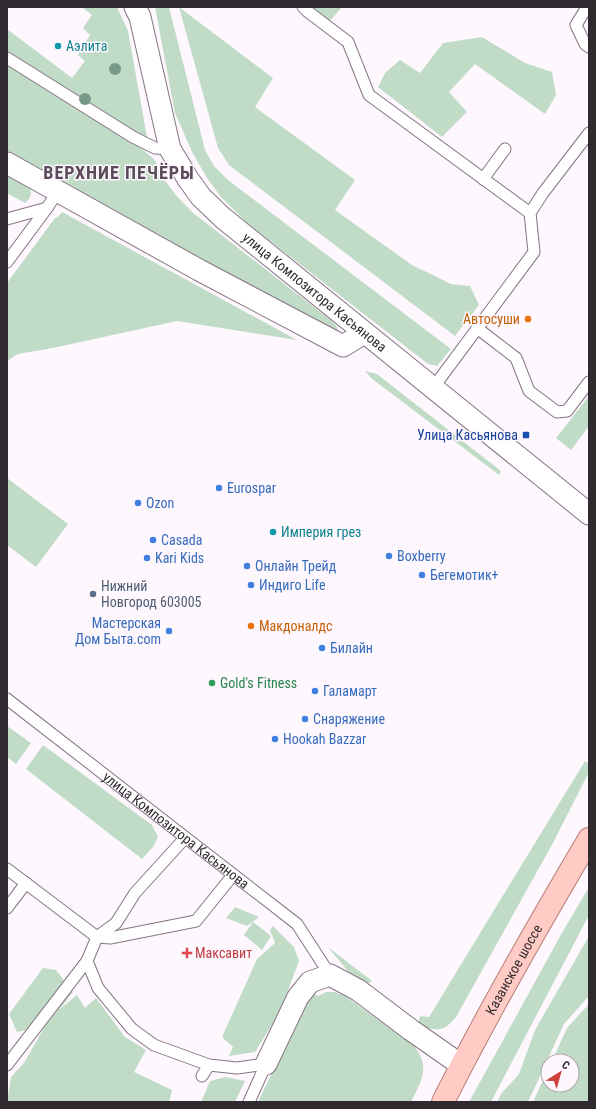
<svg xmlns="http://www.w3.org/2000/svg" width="596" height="1109" font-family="'Roboto Condensed',sans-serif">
  <rect width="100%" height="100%" fill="#fef7fe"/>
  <!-- green -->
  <path fill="#c0dcc7" d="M82,7H117L128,31L147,137L141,138L7,55V29L72,78L85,61L78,55L90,35L83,28L92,15Z
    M155,7H169L205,150L214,166L228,180L451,349L437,366L428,364L247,223L221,197L207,178L192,152L175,113Z
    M179,7L273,78L255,107L355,180L335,210L412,265L451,284L470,286L479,305L455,336L229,165L218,148Z
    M313,7H342L329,22Z
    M482,37L525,63L552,72L556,95L545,114L475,64L449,92L467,112L442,137L378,87L385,73L400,60L420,73L443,43Z
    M7,64L142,149L154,159L164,179L175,194L192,212L333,322L337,327L339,334L74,192L76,188L7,151Z
    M7,172L29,184C32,193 32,197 25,203L7,193Z
    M62,212L297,340L177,321L53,348L18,354L7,361V283L55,218L58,217Z
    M365,371L377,374L501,471L499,475L371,378Z
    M589,396V426L571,450L556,438Z
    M7,478L68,524L36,567L7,545Z
    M7,726L31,743L16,764L7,757Z
    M43,745L152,825L158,837L153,847L142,859L26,769Z
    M585,761L589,764V772L553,843L456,1017C443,1033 436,1031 418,1025L420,1016L429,1017Z
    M589,887V915L491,1102H469L563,931Z
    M235,907L259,917L247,926L226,918Z
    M253,922L271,936L262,950L244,935Z
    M273,926L294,947L299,961L280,1012L255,1052L229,1056L233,1047L222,1037L257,959L275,943L270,930Z
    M589,936V996L564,1024L528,1102H497L501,1094L519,1074L535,1030Z
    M328,947L372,981L367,984L355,980Z
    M43,968L56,970L73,992L60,1009L77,995L85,1008L96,998L125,1037L146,1050L134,1072L172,1090L169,1102H7L11,1077L24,1063L45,1026L17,1032L9,1014Z
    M326,992H335L345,996L413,1045C431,1066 422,1080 411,1102H258L304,1006L313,994L318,996Z
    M589,1004V1102H533L548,1069V1085H572V1061H552L567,1028Z
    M226,1077L245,1081L235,1102H201L210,1081Z"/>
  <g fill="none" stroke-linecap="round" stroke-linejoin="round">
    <defs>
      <g id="service">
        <path d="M303,7L307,11L348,42L369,95L530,213"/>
        <path d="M587,7L576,25L585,44L589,47"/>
        <path d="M7,58L133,137L155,148L170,149"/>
        <path d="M483,179L505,149"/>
        <path d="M7,219L47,208"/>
        <path d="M7,262L47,208L58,191"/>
        <path d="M477,328L516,358L529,391L557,412L567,411L589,382"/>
        <path d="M433,388L534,252L530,213L543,193L589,133"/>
        <path id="s1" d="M7,699L297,924L330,975"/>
        <path d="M7,869L97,937L87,961L7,1065"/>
        <path d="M7,908L26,883"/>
        <path d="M97,937L110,938L196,921L233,875"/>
        <path d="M97,937L116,923L135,893L185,838"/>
        <path d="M87,961L98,988L132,1029L154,1045L209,1065L237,1068L266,1064"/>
        <path d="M202,1076L209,1065"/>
        <path d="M249,1102L266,1064"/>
      </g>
      <g id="minor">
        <path id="s2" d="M135,7L140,17L170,149L188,179L201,197L223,218L589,514"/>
        <path d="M7,163L199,270L343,346L364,333"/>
        <path d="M266,1064L298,997L310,982L330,975L358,990L411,1030L461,1065"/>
      </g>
      <g id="primary">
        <path id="s3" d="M443,1102C488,1012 538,925 589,839"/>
      </g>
    </defs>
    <!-- service casing -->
    <use href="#service" stroke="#857584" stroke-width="13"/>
    <!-- minor casing -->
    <use href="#minor" stroke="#857584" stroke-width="23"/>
    <!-- primary casing -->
    <use href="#primary" stroke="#b77d77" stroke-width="24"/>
    <!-- service -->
    <use href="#service" stroke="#fff" stroke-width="11"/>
    <!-- minor -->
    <use href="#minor" stroke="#fff" stroke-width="21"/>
    <!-- primary -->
    <use href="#primary" stroke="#ffcbc4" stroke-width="22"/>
  </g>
  <!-- trees -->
  <g fill="#789988">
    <circle cx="115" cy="69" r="6"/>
    <circle cx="85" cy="99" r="6"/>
  </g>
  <!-- markers -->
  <g fill="#0f9aa8" stroke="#fef7fe" stroke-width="1.5">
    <circle cx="58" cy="46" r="4"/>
    <circle cx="273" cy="532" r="4"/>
  </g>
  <g fill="#e8710a" stroke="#fef7fe" stroke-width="1.5">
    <circle cx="528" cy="319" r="4"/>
    <circle cx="251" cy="626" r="4"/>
  </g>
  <rect fill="#1a4fb4" stroke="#fef7fe" stroke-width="1.5" x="522" y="431" width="8" height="8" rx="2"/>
  <g fill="#3f7fe0" stroke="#fef7fe" stroke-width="1.5">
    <circle cx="219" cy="488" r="4"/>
    <circle cx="138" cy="503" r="4"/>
    <circle cx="153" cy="540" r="4"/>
    <circle cx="389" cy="556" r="4"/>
    <circle cx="147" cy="558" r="4"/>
    <circle cx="247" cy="566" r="4"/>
    <circle cx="422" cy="575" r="4"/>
    <circle cx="251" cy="585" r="4"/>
    <circle cx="169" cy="631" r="4"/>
    <circle cx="322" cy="648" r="4"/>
    <circle cx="315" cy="691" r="4"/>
    <circle cx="305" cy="719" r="4"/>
    <circle cx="275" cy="739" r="4"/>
  </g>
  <circle fill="#5c6f8a" stroke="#fef7fe" stroke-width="1.5" cx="93" cy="594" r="4"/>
  <circle fill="#2e9e5b" stroke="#fef7fe" stroke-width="1.5" cx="212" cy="683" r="4"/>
  <path fill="#e0444e" stroke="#fef7fe" stroke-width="1.5" d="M185 947h4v4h4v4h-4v4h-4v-4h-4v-4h4z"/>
  <g text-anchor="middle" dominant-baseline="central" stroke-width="3" stroke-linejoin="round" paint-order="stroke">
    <!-- culture labels -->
    <g font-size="14" fill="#0d838f" stroke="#fef7fe" text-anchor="start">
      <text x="66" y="46">Аэлита</text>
      <text x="281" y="532">Империя грез</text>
    </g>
    <!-- street labels -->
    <g font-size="14" fill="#302a30" stroke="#fef7fe">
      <text stroke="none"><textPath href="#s2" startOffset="352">улица Композитора Касьянова</textPath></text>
      <text stroke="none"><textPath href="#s1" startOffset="214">улица Композитора Касьянова</textPath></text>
      <text stroke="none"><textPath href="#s3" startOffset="150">Казанское шоссе</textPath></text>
    </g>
    <!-- food labels -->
    <g font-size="14" fill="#c56008" stroke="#fef7fe" text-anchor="end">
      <text x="520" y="319">Автосуши</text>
      <text x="259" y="626" text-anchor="start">Макдоналдс</text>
    </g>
    <!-- transit labels -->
    <g font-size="14" fill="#164399" stroke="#fef7fe" text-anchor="end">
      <text x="518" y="435">Улица Касьянова</text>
    </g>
    <!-- shop labels -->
    <g font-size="14" fill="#366cbe" stroke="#fef7fe" text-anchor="start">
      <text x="227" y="488">Eurospar</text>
      <text x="146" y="503">Ozon</text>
      <text x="161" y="540">Casada</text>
      <text x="397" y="556">Boxberry</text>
      <text x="155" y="558">Kari Kids</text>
      <text x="255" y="566">Онлайн Трейд</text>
      <text x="430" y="575">Бегемотик+</text>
      <text x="259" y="585">Индиго Life</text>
      <text x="161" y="623" text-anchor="end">Мастерская<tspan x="161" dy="16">Дом Быта.com</tspan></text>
      <text x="330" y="648">Билайн</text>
      <text x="323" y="691">Галамарт</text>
      <text x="313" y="719">Снаряжение</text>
      <text x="283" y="739">Hookah Bazzar</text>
    </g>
    <!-- service labels -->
    <g font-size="14" fill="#4e5e75" stroke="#fef7fe" text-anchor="start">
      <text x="101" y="586">Нижний<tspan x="101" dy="16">Новгород 603005</tspan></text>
    </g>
    <!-- leisure labels -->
    <g font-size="14" fill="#27864d" stroke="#fef7fe" text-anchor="start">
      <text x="220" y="683">Gold's Fitness</text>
    </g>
    <!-- health labels -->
    <g font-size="14" fill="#be3a42" stroke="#fef7fe" text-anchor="start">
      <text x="195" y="953">Максавит</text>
    </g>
    <!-- district labels -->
    <g font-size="18" font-weight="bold" letter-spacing="1" fill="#594b59" stroke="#fef7fe">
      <text x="119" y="172">ВЕРХНИЕ ПЕЧЁРЫ</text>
    </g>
  </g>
  <!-- border -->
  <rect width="596" height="1109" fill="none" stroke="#302a30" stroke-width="16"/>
  <!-- north arrow -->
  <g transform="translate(560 1073) rotate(37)"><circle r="19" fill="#fef7fe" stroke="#aca5ac"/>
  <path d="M0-3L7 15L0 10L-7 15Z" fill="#ce3f3d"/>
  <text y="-6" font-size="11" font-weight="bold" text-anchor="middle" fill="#302a30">С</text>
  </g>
</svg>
